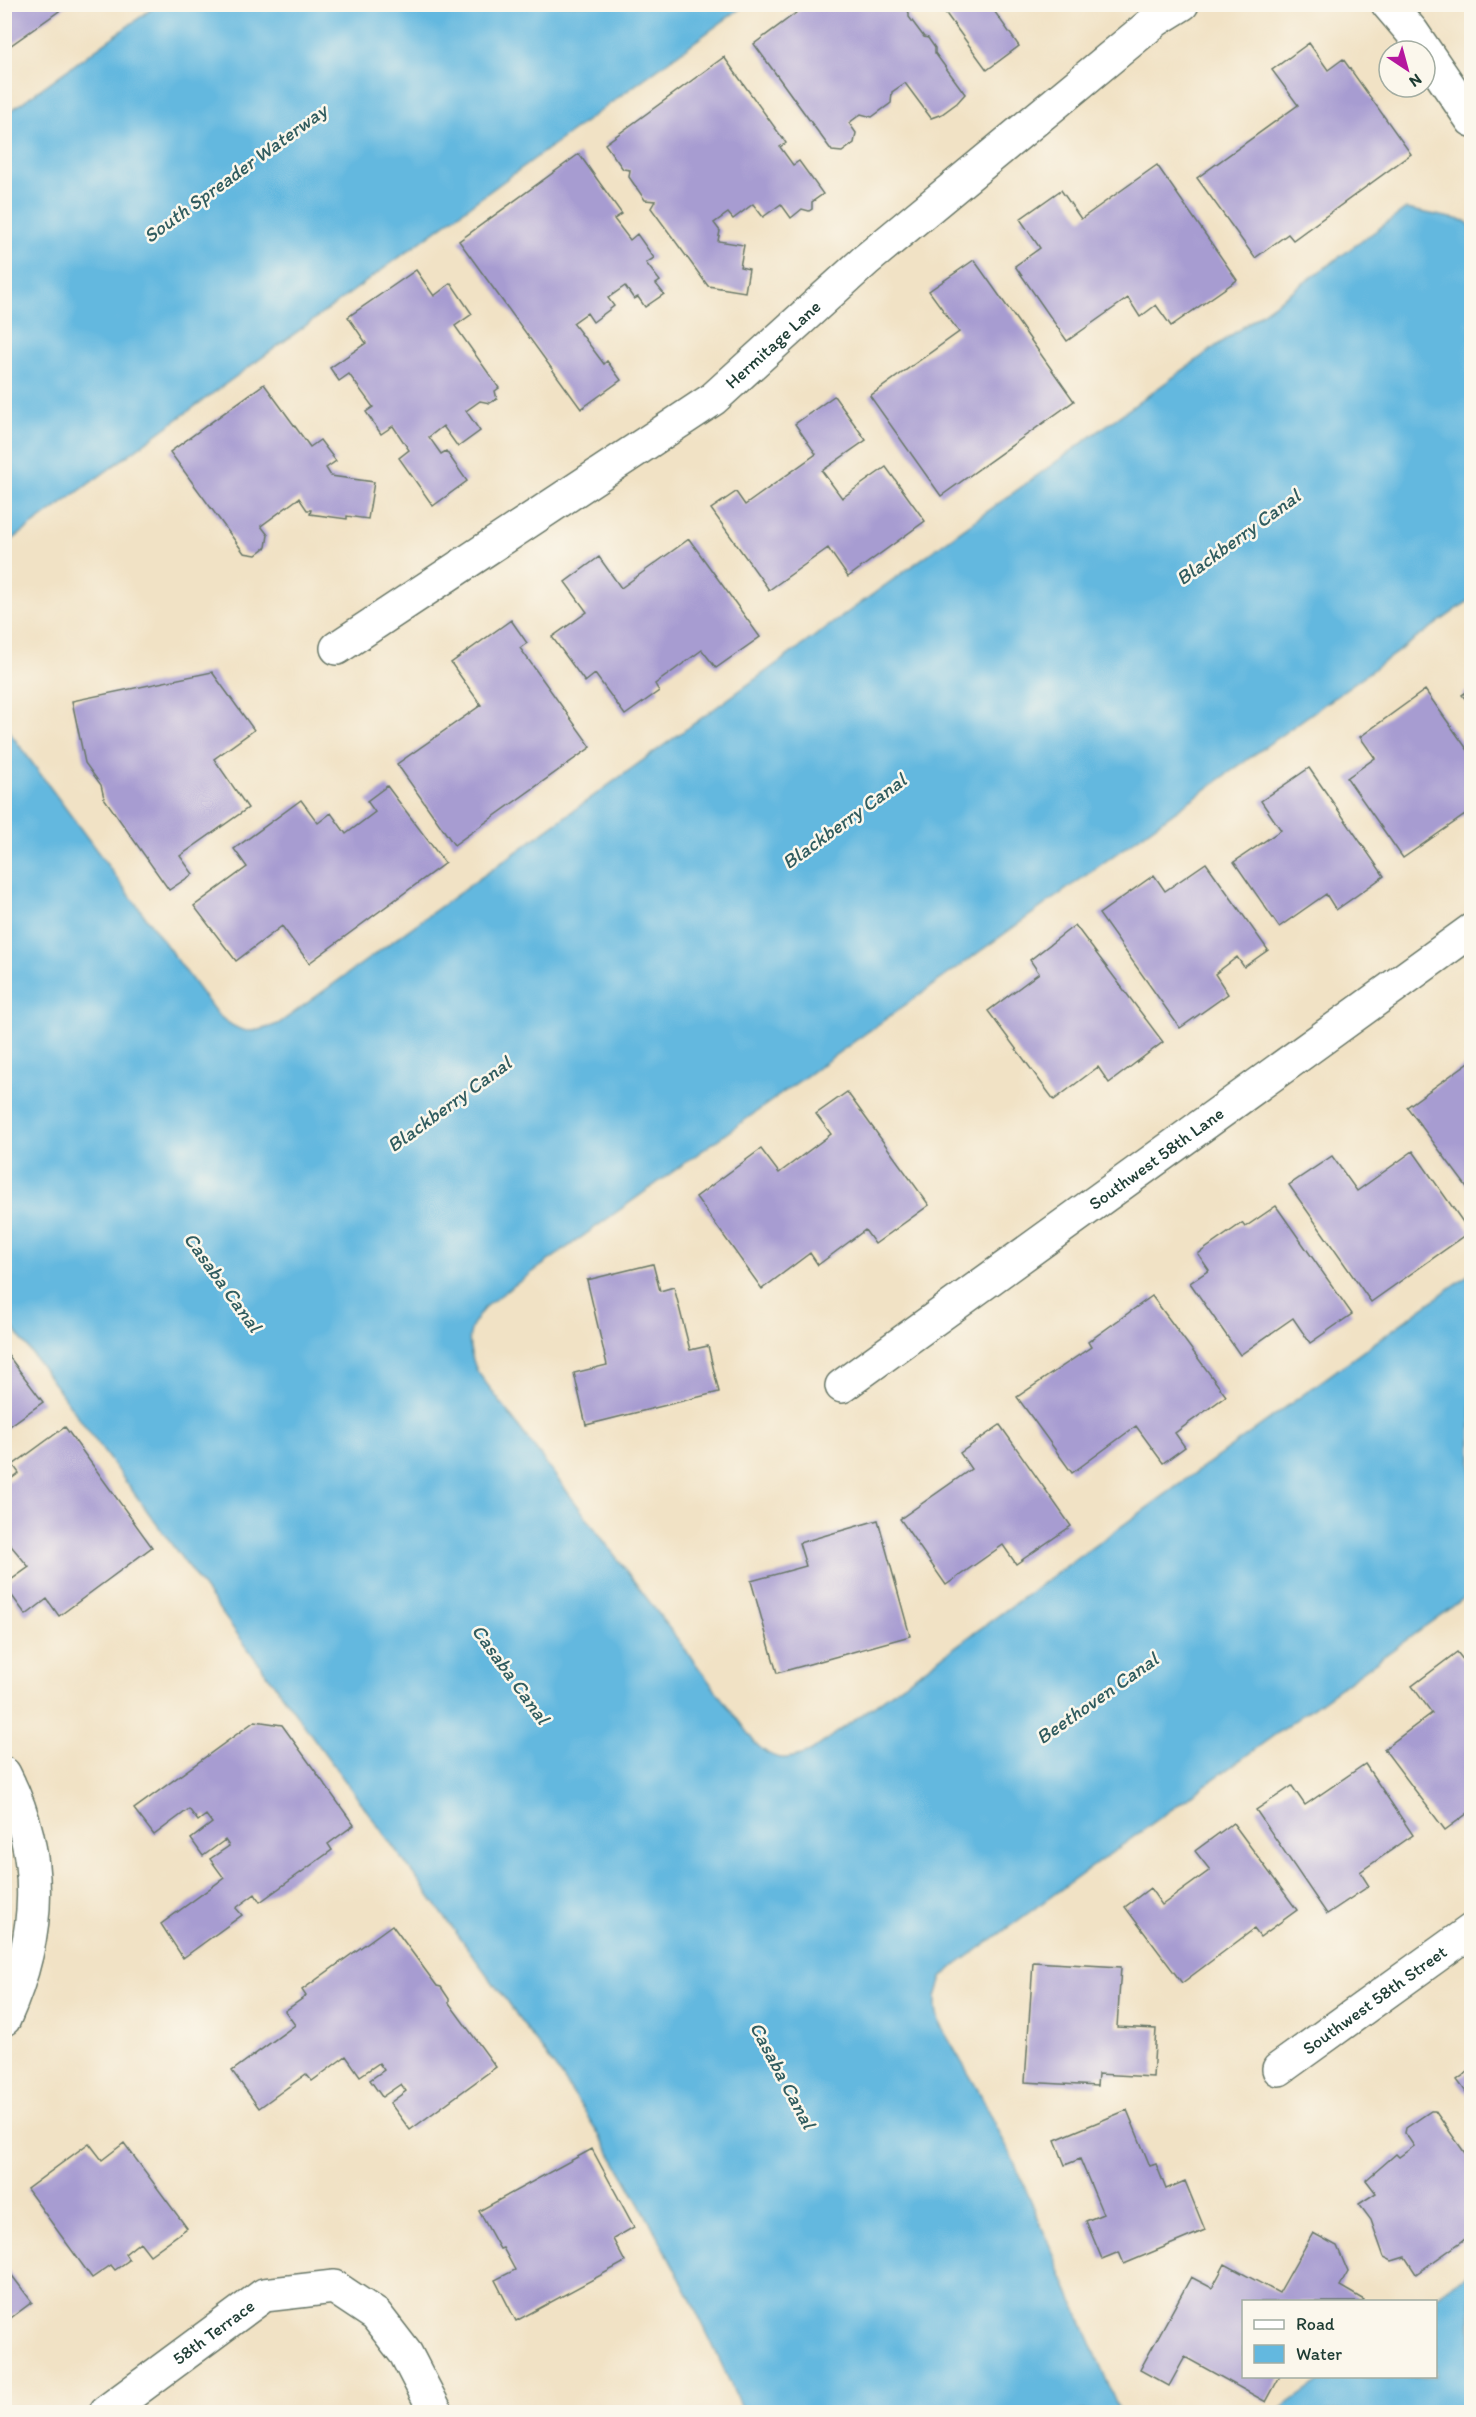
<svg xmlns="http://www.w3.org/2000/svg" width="1476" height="2417" font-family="Itim,sans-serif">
  <rect width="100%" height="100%" fill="#fbf7ec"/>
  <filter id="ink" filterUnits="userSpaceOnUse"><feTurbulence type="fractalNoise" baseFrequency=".0167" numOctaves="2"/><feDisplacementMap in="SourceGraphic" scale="12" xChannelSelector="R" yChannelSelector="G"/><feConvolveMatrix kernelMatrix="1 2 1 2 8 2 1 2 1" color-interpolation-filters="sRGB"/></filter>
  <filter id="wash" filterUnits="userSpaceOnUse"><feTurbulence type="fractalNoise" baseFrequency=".008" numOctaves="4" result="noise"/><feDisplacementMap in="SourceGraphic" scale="24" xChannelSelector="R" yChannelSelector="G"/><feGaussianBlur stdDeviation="1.35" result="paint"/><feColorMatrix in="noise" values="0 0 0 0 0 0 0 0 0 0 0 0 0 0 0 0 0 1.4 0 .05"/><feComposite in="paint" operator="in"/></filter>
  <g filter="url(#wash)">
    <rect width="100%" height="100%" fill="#f1e2c5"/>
    <!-- water -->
    <path fill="#63b8df" stroke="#417a8a" stroke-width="1.5" d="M157,5V4L745,5L5,545V115Z
      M1406,209L1466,221L1471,227V599L487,1305C466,1328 465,1342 477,1371L755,1743C774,1762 786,1761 810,1752L1471,1273V1593L955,1966L942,1978L936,1997V2010L940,2025L981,2095L1016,2166L1120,2412H743C692,2294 633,2184 562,2077L5,1317V726L217,1014C240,1034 250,1035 278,1024Z
      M1471,2271V2412H1276L1326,2377L1436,2376V2302L1430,2301Z"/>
    <g id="blocks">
      <!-- building -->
      <path fill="#a79cd1" d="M4,4H69L4,50Z
        M808,4H841L843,7V4H904L909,13V17L924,37L928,38L935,48V53L965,94L957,103L942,114L931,118L905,83L892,92L891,103L872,117L861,114L849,123L856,133L854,143L842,152L832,151L754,44Z
        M939,4H997L992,8L1019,46L987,70Z
        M1309,43L1328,70L1343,59L1411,154L1293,240L1288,234L1255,258L1197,178L1298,105L1272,70Z
        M724,57L786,143L780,147L793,165L799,161L823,194L812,202V209L809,211L802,209L791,218L781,204L763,217L753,204L733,219L728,213L714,223L720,231L718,241L744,245L740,267L749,269L745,292L708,286L651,208L655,201L645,200L629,177L630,170L623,169L605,144Z
        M579,154L622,214L614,219L630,240L637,234L654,258L646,263L660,281L656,284L664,294L645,307L638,297L634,299L625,286L608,298L614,306L593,322L587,313L573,323L604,364L607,361L621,380L581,409L459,241Z
        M1157,165L1237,280L1171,326L1156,305L1140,317L1128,298L1067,341L1015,266L1040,248L1020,219L1061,190L1081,219Z
        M974,260L1074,401L941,496L870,396L959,332L929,291Z
        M416,270L434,296L451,283L472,314L455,326L499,388L495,391L497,399L490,403L480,401L466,411L480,431L458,447L443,426L429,437L441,454L446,451L467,481L433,506L399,458L409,450L393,426L381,434L366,412L373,407L349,374L339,381L330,368L366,343L348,317Z
        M264,384L310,447L320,440L336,461L326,468L331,476L374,482L368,519L347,516V519L310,514L311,510H307L299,498L261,526L268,535L266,547L256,555L244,553L170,452Z
        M834,396L866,440L822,471L842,498L886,467L925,521L848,577L828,548L769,590L711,509L736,492L745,505L816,454L795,424Z
        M689,539L760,637L716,668L702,650L655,684L659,691L625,715L595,674L585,682L552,637L587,612L565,582L599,557L621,588Z
        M511,620L527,643L520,648L591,747L454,845L397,764L481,705L451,663Z
        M212,672L254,730L214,759L248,808L180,856L193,874L169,890L104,798L101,785L85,763L72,701Z
        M1472,688V707L1462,695Z
        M1425,690L1472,756V810L1403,858L1347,778L1375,758L1360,737Z
        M1309,768L1384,876L1336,910L1326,894L1279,927L1234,862L1281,830L1261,801Z
        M387,786L445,863L309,963L282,926L236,961L194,906L247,867L234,849L301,800L318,823L331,813L346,834L375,812L367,801Z
        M1206,863L1268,950L1244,967L1237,957L1215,974L1228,994L1180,1028L1099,914L1154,875L1165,891Z
        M1075,925L1163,1042L1109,1083L1098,1067L1054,1100L988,1011L1039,973L1030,960Z
        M1472,1060V1194L1407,1107Z
        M847,1092L929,1205L875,1244L865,1230L818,1265L810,1253L762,1289L696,1197L761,1149L779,1173L831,1134L816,1114Z
        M1413,1151L1470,1232L1371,1302L1289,1185L1332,1156L1357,1191Z
        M1276,1206L1352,1314L1310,1343L1293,1318L1240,1355L1190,1283L1209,1270L1198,1254L1242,1223L1245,1227Z
        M653,1264L660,1291L674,1287L690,1350L708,1346L719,1392L586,1425L574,1373L607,1365L587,1280Z
        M1152,1296L1226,1396L1175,1433L1185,1447L1163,1463L1136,1426L1072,1473L1017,1397L1091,1347L1088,1342Z
        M4,1350L43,1402L4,1430Z
        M1000,1425L1071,1526L1016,1564L1003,1545L946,1585L900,1519L971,1469L960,1453Z
        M65,1427L152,1547L59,1616L47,1599L26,1615L4,1585L29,1567L7,1541L4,1542V1484L19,1473L13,1465Z
        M878,1520L910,1636L777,1673L751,1581L806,1566L799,1543Z
        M1457,1652L1472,1671V1810L1445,1830L1384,1749L1432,1713L1412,1686Z
        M255,1721L282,1725L354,1825L328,1844L332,1850L260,1902L255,1894L236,1908L242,1915L183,1958L161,1924L224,1878L210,1859L229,1846L225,1840L203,1856L191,1839L212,1823L206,1815L198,1821L189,1809L154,1835L134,1809Z
        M1365,1764L1413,1835L1360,1872L1369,1886L1327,1914L1256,1810L1292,1786L1305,1805Z
        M1233,1823L1297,1910L1260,1937L1254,1929L1182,1983L1125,1907L1150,1888L1162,1905L1210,1870L1195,1851Z
        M392,1925L437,1986L441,1987L449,1999V2003L496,2067L410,2130L390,2103L406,2091L401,2084L382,2097L370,2080L384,2070L379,2063L360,2076L346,2056L312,2081L306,2074L259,2108L232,2071L295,2025L285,2011L306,1996L302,1990Z
        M1033,1962L1121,1967L1117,2027L1156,2029L1153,2077L1098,2074L1097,2086L1025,2082Z
        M1472,2069V2100L1457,2080Z
        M1127,2110L1150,2166L1156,2164L1166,2189L1185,2181L1205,2230L1124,2264L1119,2252L1102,2259L1086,2221L1103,2214L1080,2159L1065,2165L1055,2140Z
        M1431,2111H1435L1472,2163V2234L1416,2274L1405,2257L1392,2261L1384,2257L1371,2220L1359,2204L1376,2193L1366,2180L1396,2154L1399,2157L1414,2146L1405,2133L1406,2128Z
        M89,2143L102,2160L124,2143L187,2228L150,2255L140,2242L125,2254L129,2260L115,2270L111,2265L92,2278L27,2189Z
        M592,2149L634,2227L613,2239L625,2262L516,2321L495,2280L515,2270L503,2248L500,2249L479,2211Z
        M1313,2233L1337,2246L1348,2272L1340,2286L1364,2300L1362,2302H1244V2376H1280L1266,2402L1185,2357L1169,2386L1140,2370L1191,2277L1212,2288L1225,2264L1279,2293Z
        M4,2265L32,2302L4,2323Z"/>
    </g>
  </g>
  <g filter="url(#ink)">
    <use href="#blocks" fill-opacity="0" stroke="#687767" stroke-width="1.5"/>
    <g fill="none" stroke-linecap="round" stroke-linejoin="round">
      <defs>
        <g id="street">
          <path d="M1388,4L1412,32L1472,120"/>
          <path id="s1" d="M337,648L713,399L866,260L1156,20L1182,4"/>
          <path id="s2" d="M842,1386L1472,930"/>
          <path d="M4,1774C46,1856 41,1937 4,2019"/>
          <path id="s3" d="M1279,2069L1472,1930"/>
          <path id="s4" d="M106,2412L264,2295L334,2287L376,2315L406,2354L436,2412"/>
        </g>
      </defs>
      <!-- street casing -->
      <use href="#street" stroke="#687767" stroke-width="36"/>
      <!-- street -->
      <use href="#street" stroke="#fff" stroke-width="33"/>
    </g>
  </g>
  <g text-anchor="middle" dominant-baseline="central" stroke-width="5" stroke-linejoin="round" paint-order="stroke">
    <!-- street labels -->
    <g font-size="18" fill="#1f3d34" stroke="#fbf7ec">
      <text stroke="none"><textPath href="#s1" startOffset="532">Hermitage Lane</textPath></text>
      <text stroke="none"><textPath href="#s2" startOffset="388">Southwest 58th Lane</textPath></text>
      <text stroke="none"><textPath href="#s3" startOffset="118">Southwest 58th Street</textPath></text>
      <text stroke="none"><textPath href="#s4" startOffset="134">58th Terrace</textPath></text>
    </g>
    <!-- water labels -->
    <g font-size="20" font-style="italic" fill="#305c5f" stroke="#fbf7ec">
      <text transform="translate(235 173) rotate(-36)">South Spreader Waterway</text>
      <text transform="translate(1238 537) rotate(-36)">Blackberry Canal</text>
      <text transform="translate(844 821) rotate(-36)">Blackberry Canal</text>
      <text transform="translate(449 1104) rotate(-36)">Blackberry Canal</text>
      <text transform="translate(223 1282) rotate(54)">Casaba Canal</text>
      <text transform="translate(511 1674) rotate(54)">Casaba Canal</text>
      <text transform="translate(1097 1698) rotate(-35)">Beethoven Canal</text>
      <text transform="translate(783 2075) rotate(62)">Casaba Canal</text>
    </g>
  </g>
  <!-- margin -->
  <rect width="1476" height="2417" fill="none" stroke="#fbf7ec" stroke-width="24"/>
  <!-- legend -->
  <rect x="1242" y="2300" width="195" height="78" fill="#fbf7ec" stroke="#a3ada2" stroke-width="1.5"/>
  <rect x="1254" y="2320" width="30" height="9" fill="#ffffff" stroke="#a3ada2" stroke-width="1.5"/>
  <text x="1296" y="2330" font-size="18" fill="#1f3d34">Road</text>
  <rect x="1254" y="2345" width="30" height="18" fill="#63b8df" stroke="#a3ada2" stroke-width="1.5"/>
  <text x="1296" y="2360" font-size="18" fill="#1f3d34">Water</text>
  <!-- north arrow -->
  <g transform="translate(1407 69) rotate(144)"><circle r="28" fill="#fbf7ec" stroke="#a3ada2" stroke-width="1.5"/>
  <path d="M0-4.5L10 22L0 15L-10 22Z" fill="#b5179e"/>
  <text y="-9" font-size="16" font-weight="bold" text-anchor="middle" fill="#1f3d34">N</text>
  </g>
</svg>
